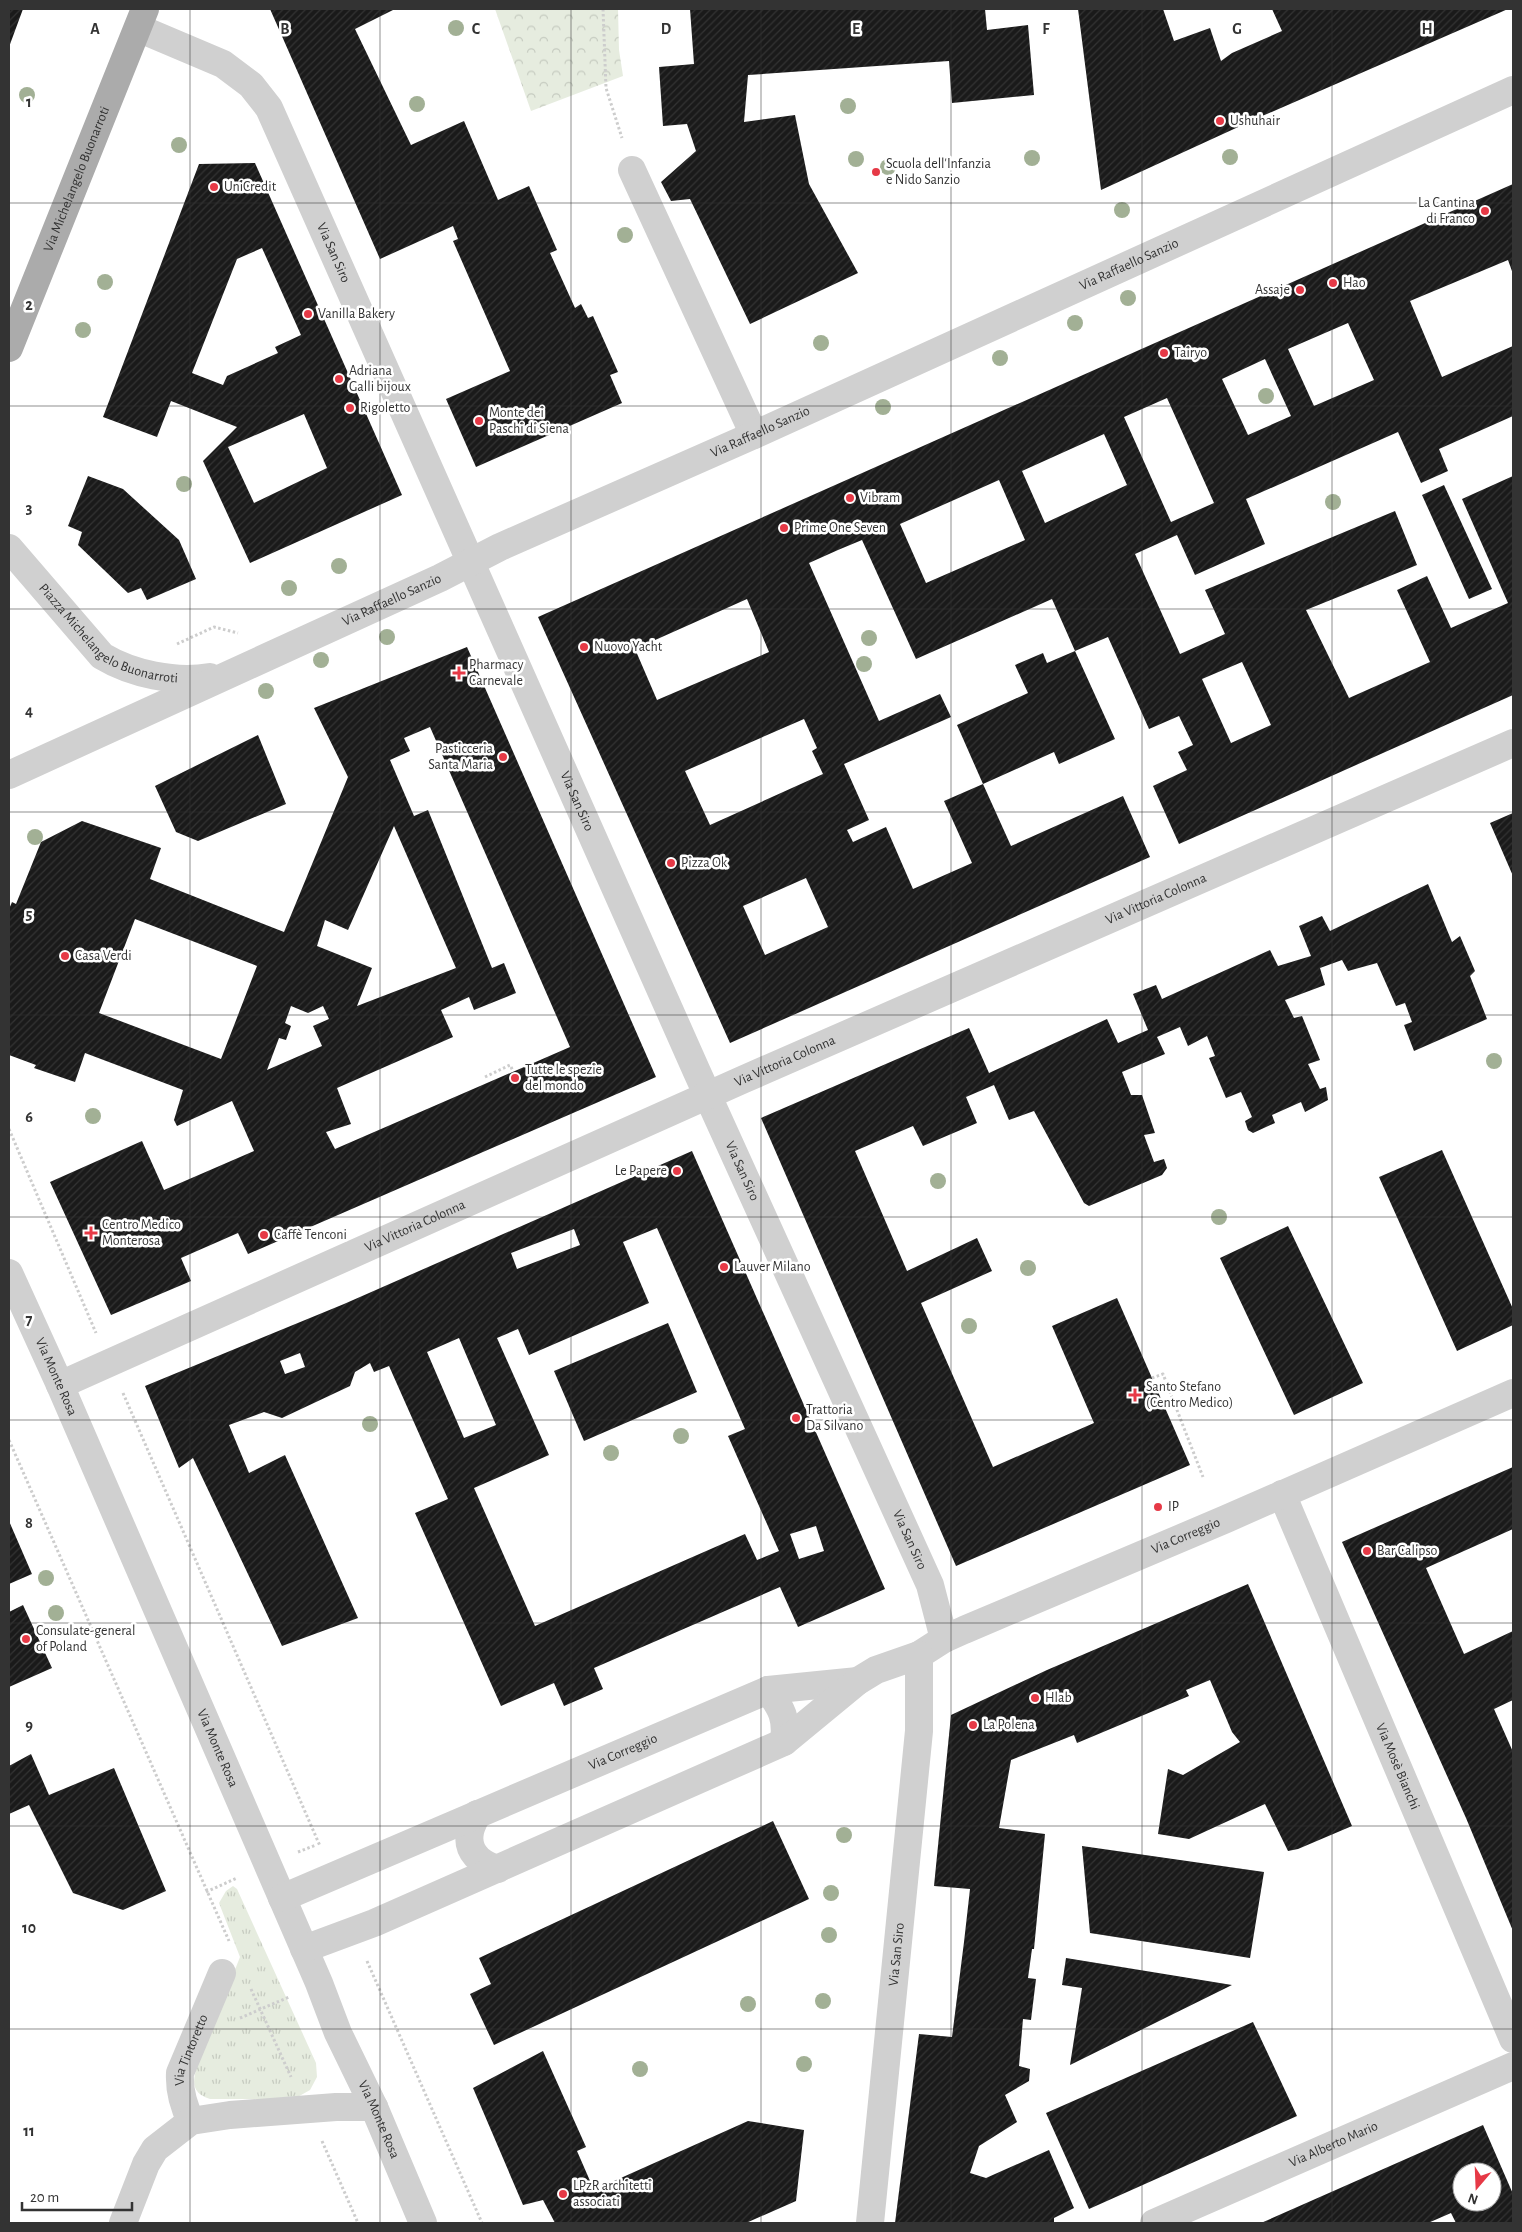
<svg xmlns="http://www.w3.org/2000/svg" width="1522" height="2232" font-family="'Alegreya Sans',sans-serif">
  <defs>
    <pattern id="grass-tufts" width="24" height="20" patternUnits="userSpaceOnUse" patternTransform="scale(1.25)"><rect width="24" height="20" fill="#e6ecdf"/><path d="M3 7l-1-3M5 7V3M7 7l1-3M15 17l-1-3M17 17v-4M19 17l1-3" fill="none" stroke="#c6cbc0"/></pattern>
    <pattern id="forest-crowns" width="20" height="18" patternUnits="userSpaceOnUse" patternTransform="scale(1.25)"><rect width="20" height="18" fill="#e6ecdf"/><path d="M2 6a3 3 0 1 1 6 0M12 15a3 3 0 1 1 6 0" fill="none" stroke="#c6cbc0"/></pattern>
    <pattern id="building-hatch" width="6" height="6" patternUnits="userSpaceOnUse" patternTransform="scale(1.25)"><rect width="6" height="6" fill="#1a1a1a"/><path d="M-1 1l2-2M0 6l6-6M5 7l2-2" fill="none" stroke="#333"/></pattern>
  </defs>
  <rect width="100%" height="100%" fill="#fff"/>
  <!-- grass -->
  <path fill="url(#grass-tufts)" d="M233,1886L237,1889L316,2063L317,2077L310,2090L294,2099H210C191,2093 192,2081 198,2064L240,1957L219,1903L226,1891Z"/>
  <!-- forest -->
  <path fill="url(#forest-crowns)" d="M495,9H618L619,50L623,76L531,111Z"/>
  <!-- building -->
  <path fill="url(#building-hatch)" fill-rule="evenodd" d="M9,9H23L9,47Z
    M270,9H395L355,29L411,145L464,121L498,200L529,186L557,250L550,253L575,308L581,304L588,318L593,316L618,372L610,375L622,403L476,467L446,399L510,371L453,241L458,239L453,226L380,259Z
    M690,9H985L987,30L1028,25L1034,95L952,103L949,61L748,75L744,122L795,115L809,184L858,273L750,324L690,199L671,201L661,182L696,151L687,124L663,126L659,67L694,64Z
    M1078,9H1163L1174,41L1210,28L1221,61L1232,53L1282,31L1272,9H1508L1260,117L1101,190Z
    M255,163L402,495L250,563L203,461L237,427L171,401L157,437L103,417L199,164ZM262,248L301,335L275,347L278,353L227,376L223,385L192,373L237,259ZM304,414L327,468L254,503L228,447Z
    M1513,184V274L1508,260L1410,301L1442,377L1513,346V416L1439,449L1448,471L1421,483L1398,432L1246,499L1265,544L1195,575L1177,535L1135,554L1180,654L1225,634L1205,590L1395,511L1417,565L1306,610L1349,698L1430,662L1397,590L1427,576L1451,628L1508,603L1462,499L1513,476V695L1179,844L1153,786L1187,770L1178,752L1193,745L1179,716L1149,729L1108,637L1075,651L1052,599L916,659L862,540L838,550L809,563L879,721L940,694L951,717L844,764L869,820L847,830L853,842L886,827L913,889L972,863L944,801L983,784L1011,846L1123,796L1150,857L730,1043L538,617ZM1348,323L1374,380L1314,406L1288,349ZM1265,359L1291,416L1248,435L1222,379ZM1167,398L1214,503L1171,522L1124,417ZM1104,434L1127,485L1045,523L1022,471ZM999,480L1025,540L926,583L900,524ZM747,599L769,652L657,700L635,649ZM1242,662L1271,725L1231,743L1202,679ZM804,719L817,748L812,751L823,774L710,825L685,771ZM806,878L828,927L765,955L743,906Z
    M88,476L123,489L179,540L196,579L147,600L141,588L128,593L78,545L82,532L68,526Z
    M1444,485L1492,589L1469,599L1422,495Z
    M467,647L656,1077L248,1254L238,1233L181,1258L191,1281L111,1315L50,1182L142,1141L164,1190L254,1151L232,1101L177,1126L174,1120L183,1090L85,1053L75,1082L34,1068L36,1065L9,1055V909L12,902L16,904L41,842L82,821L161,848L150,879L284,932L348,777L314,708ZM430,727L570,1047L335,1149L326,1132L351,1124L337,1088L453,1037L441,1010L469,997L474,1010L516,993L504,963L492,968L428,810L414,816L390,760L410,751L404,738ZM394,826L456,968L357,1006L372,968L317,946L325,920L348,930ZM135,919L257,966L221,1059L99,1013ZM291,1006L308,1013L323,1006L329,1019L313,1026L322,1046L267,1070L279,1038L286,1040L291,1026L285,1023Z
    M1075,651L1115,739L1059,764L1054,752L983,784L957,725L1028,693L1015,665L1043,653L1047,663Z
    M258,735L286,804L198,841L176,832L155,786Z
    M1513,813V876L1490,823Z
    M1428,884L1452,942L1460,936L1475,971L1470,976L1487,1019L1414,1051L1404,1025L1412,1022L1405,1003L1396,1006L1377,963L1348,971L1342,960L1320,968L1325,985L1285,1000L1294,1018L1302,1016L1320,1060L1308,1064L1320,1089L1326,1087L1328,1100L1305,1112L1301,1102L1272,1115L1275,1123L1253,1133L1248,1130L1245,1121L1252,1117L1241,1092L1226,1098L1209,1058L1215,1056L1207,1036L1188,1046L1180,1027L1157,1037L1165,1054L1122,1072L1131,1095H1142L1155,1133L1144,1135L1154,1162L1164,1159L1167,1168L1162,1175L1089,1206L1084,1203L1034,1111L1009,1120L994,1085L966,1097L977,1123L923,1146L913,1126L855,1151L907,1271L977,1238L992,1271L921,1303L993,1467L1094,1423L1052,1326L1117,1298L1190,1465L956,1566L761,1118L969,1028L989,1073L1107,1019L1118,1043L1148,1030L1133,994L1156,985L1162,999L1270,950L1278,966L1311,956L1299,926L1322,916L1330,931Z
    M1442,1150L1513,1309V1325L1457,1351L1379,1177Z
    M692,1151L885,1589L798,1627L780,1587L594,1668L603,1689L564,1706L554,1683L501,1706L415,1513L448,1499L389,1366L374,1372L370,1363L355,1372L350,1386L282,1418L264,1412L229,1425L249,1473L285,1455L358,1618L282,1646L193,1458L179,1468L145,1386L344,1304ZM657,1228L745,1429L728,1436L779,1551L757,1560L745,1534L535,1626L474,1488L549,1455L497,1338L518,1329L529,1355L649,1303L623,1242ZM574,1229L580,1245L517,1269L511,1253ZM459,1338L496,1425L464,1438L427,1352ZM300,1353L305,1367L285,1374L280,1361ZM816,1526L824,1551L799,1559L790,1534Z
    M1288,1226L1363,1383L1294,1415L1220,1258Z
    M668,1323L697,1392L584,1441L554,1371Z
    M1513,1467V1529L1426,1568L1464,1654L1513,1631V1700L1494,1709L1513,1752V1931L1466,1818L1342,1542Z
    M9,1521L32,1574L9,1584Z
    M1248,1584L1352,1826L1298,1849L1288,1851L1265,1804L1189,1839L1158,1834L1168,1769L1183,1775L1240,1742L1232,1732L1210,1680L1186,1690L1189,1696L1077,1743L1074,1735L1011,1760L999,1828L1045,1834L1034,1949H1032L1028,1978L1036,1979L1031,2020L1023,2019L1019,2066L1030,2069L1029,2081L1005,2095L1017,2122L979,2146L970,2173L986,2178L1049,2150L1074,2208L1054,2218V2223H895L919,2034L952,2037L964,1942L970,1889L934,1886L951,1715L1047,1670Z
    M23,1605L52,1668L9,1687V1612Z
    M31,1754L49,1795L114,1768L166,1891L123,1910L73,1893L29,1805L9,1814V1766Z
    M773,1821L809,1899L494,2045L470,1994L491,1984L479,1958Z
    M1082,1846L1264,1872L1250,1958L1090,1933Z
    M1066,1958L1232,1985L1070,2065L1082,1988L1062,1985Z
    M1253,2022L1297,2116L1089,2209L1046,2113Z
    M543,2051L586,2147L577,2151L594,2190L748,2121L804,2130L796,2201L746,2223H555L543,2200L523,2205L473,2088Z
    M1483,2125L1513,2194V2223H1456L1451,2213L1428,2223H1261ZM1462,2172H1492V2202H1462Z"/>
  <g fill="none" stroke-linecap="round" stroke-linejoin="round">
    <!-- path -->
    <path stroke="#cdcdcd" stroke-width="3" stroke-dasharray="2.5 2.5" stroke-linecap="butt" d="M603,9L606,88L622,138
      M177,644L214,627L238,633
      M485,1077L510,1065L513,1071
      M9,1129L96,1333
      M1152,1378L1163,1374L1203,1477
      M123,1393L320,1846
      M9,1440L229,1941
      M298,1852L316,1845
      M206,1892L237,1878
      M367,1961L482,2223
      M251,1989L291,2077
      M240,2018L289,1997
      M322,2141L358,2223"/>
    <!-- minor -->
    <g stroke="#d0d0d0" stroke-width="28">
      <path id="s1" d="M138,28L223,64L251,85L269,108L697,1072L930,1585L944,1639"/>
      <path d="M632,170L754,435"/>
      <path id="s2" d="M9,548L102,656C132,674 175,683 210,677"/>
      <path id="s3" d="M9,775L440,578L500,547L754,435L1513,90"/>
      <path id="s4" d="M9,1273L60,1385L319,1983L338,2033L374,2107L423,2223"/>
      <path id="s5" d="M60,1385L742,1080L1513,743"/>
      <path id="s6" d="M1282,1494L1513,2039"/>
      <path d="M768,1690C782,1709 787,1718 784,1742"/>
      <path d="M477,1814C475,1819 471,1826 470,1832C466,1852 481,1864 498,1869"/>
      <path id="s7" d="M282,1898L768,1690L858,1681"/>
      <path id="s8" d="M304,1949L374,1923L784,1742L858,1681L876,1670L919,1655L944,1639L964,1630L1226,1519L1513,1393"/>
      <path id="s9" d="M191,2121C183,2105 179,2091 180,2073L222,1973"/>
      <path d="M123,2223L146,2164L155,2149L191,2121L230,2115L336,2107H374"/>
      <path id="s10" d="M870,2223L919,1731V1655"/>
      <path id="s11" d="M1154,2223L1513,2066"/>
    </g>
    <!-- major -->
    <path stroke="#ababab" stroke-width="28" id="s12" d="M9,348L145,9"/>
  </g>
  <!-- trees -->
  <g fill="#a2b095">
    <circle cx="456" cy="28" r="8"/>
    <circle cx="27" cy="95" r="8"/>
    <circle cx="417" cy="104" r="8"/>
    <circle cx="848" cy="106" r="8"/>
    <circle cx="179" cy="145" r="8"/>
    <circle cx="1230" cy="157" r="8"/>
    <circle cx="1032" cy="158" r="8"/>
    <circle cx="856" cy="159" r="8"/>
    <circle cx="888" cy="167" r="8"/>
    <circle cx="1122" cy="210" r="8"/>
    <circle cx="625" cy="235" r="8"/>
    <circle cx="105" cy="282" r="8"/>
    <circle cx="1128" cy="298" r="8"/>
    <circle cx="1075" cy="323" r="8"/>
    <circle cx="83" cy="330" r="8"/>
    <circle cx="821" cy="343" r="8"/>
    <circle cx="1000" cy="358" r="8"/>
    <circle cx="1266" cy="396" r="8"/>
    <circle cx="883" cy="407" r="8"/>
    <circle cx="184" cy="484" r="8"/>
    <circle cx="1333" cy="502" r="8"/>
    <circle cx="339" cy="566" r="8"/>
    <circle cx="289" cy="588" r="8"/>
    <circle cx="387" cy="637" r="8"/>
    <circle cx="869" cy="638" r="8"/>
    <circle cx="321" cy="660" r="8"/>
    <circle cx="864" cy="664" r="8"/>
    <circle cx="266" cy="691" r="8"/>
    <circle cx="35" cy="837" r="8"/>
    <circle cx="1494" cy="1061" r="8"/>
    <circle cx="93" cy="1116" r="8"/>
    <circle cx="938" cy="1181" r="8"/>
    <circle cx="1219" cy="1217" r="8"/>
    <circle cx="1028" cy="1268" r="8"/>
    <circle cx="969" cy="1326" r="8"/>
    <circle cx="370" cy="1424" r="8"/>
    <circle cx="681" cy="1436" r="8"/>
    <circle cx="611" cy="1453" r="8"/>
    <circle cx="46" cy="1578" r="8"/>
    <circle cx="56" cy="1613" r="8"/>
    <circle cx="844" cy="1835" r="8"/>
    <circle cx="831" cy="1893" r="8"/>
    <circle cx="829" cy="1935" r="8"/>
    <circle cx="823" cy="2001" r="8"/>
    <circle cx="748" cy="2004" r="8"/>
    <circle cx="804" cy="2064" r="8"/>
    <circle cx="640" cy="2069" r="8"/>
  </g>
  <!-- grid -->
  <path fill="none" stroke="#333" stroke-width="1" stroke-opacity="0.55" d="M190,9V2223M380,9V2223M571,9V2223M761,9V2223M951,9V2223M1142,9V2223M1332,9V2223M9,203H1513M9,406H1513M9,609H1513M9,812H1513M9,1015H1513M9,1217H1513M9,1420H1513M9,1623H1513M9,1826H1513M9,2029H1513"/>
  <!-- markers -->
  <g fill="#e63946" stroke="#fff" stroke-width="2">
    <circle cx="1220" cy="121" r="5"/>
    <circle cx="876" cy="172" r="5"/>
    <circle cx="214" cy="187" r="5"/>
    <circle cx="1485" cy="211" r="5"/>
    <circle cx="1333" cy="283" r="5"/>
    <circle cx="1300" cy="290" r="5"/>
    <circle cx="308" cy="314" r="5"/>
    <circle cx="1164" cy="353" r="5"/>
    <circle cx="339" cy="379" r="5"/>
    <circle cx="350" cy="408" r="5"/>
    <circle cx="479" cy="421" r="5"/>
    <circle cx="850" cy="498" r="5"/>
    <circle cx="784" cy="528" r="5"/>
    <circle cx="584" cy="647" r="5"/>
    <path d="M456.5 665.5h5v5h5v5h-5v5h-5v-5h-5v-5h5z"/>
    <circle cx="503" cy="757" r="5"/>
    <circle cx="671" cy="863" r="5"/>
    <circle cx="65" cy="956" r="5"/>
    <circle cx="515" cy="1078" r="5"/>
    <circle cx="677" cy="1171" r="5"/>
    <path d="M88.5 1225.5h5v5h5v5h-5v5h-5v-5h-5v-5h5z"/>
    <circle cx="264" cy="1235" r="5"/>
    <circle cx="724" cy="1267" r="5"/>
    <path d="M1132.5 1387.5h5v5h5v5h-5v5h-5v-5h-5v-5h5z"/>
    <circle cx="796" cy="1418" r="5"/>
    <circle cx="1158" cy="1507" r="5"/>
    <circle cx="1367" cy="1551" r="5"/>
    <circle cx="26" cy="1639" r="5"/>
    <circle cx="1035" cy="1698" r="5"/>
    <circle cx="973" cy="1725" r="5"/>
    <circle cx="563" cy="2194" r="5"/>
  </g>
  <g text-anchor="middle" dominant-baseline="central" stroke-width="5" stroke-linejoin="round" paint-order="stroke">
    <!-- poi labels -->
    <g font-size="14" fill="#333" stroke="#fff" text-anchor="start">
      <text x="1230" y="121">Ushuhair</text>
      <text x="886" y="164">Scuola dell'Infanzia<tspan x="886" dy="16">e Nido Sanzio</tspan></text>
      <text x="224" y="187">UniCredit</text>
      <text x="1475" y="203" text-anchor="end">La Cantina<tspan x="1475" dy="16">di Franco</tspan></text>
      <text x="1343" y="283">Hao</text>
      <text x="1290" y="290" text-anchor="end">Assaje</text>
      <text x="318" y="314">Vanilla Bakery</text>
      <text x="1174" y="353">Tairyo</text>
      <text x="349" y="371">Adriana<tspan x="349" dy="16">Galli bijoux</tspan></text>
      <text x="360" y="408">Rigoletto</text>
      <text x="489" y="413">Monte dei<tspan x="489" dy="16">Paschi di Siena</tspan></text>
      <text x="860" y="498">Vibram</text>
      <text x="794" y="528">Prime One Seven</text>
      <text x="594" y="647">Nuovo Yacht</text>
      <text x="469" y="665">Pharmacy<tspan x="469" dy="16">Carnevale</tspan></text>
      <text x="493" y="749" text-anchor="end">Pasticceria<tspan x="493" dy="16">Santa Maria</tspan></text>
      <text x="681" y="863">Pizza Ok</text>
      <text x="75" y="956">Casa Verdi</text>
      <text x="525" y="1070">Tutte le spezie<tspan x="525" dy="16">del mondo</tspan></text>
      <text x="667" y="1171" text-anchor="end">Le Papere</text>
      <text x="102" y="1225">Centro Medico<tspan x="102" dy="16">Monterosa</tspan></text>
      <text x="274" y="1235">Caffè Tenconi</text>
      <text x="734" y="1267">Lauver Milano</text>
      <text x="1146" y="1387">Santo Stefano<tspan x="1146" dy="16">(Centro Medico)</tspan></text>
      <text x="806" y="1410">Trattoria<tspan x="806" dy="16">Da Silvano</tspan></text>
      <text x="1168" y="1507">IP</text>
      <text x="1377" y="1551">Bar Calipso</text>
      <text x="36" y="1631">Consulate-general<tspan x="36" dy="16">of Poland</tspan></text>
      <text x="1045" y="1698">Hlab</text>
      <text x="983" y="1725">La Polena</text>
      <text x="573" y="2186">LPzR architetti<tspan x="573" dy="16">associati</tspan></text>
    </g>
    <!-- street labels -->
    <g font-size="14" fill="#333" stroke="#fff">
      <text stroke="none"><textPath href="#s12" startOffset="182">Via Michelangelo Buonarroti</textPath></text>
      <text stroke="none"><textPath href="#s1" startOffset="315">Via San Siro</textPath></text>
      <text stroke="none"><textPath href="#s3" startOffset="1231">Via Raffaello Sanzio</textPath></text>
      <text stroke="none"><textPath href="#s3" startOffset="826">Via Raffaello Sanzio</textPath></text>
      <text stroke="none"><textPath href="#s3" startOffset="421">Via Raffaello Sanzio</textPath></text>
      <text stroke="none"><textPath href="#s2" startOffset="136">Piazza Michelangelo Buonarroti</textPath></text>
      <text stroke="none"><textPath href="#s1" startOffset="915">Via San Siro</textPath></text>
      <text stroke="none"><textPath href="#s5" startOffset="1199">Via Vittoria Colonna</textPath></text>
      <text stroke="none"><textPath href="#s5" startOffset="794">Via Vittoria Colonna</textPath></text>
      <text stroke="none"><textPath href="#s1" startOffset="1320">Via San Siro</textPath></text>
      <text stroke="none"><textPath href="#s5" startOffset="389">Via Vittoria Colonna</textPath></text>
      <text stroke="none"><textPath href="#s4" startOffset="114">Via Monte Rosa</textPath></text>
      <text stroke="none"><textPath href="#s8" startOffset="978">Via Correggio</textPath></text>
      <text stroke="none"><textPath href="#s1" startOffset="1725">Via San Siro</textPath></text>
      <text stroke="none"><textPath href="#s4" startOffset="519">Via Monte Rosa</textPath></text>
      <text stroke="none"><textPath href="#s7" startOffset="371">Via Correggio</textPath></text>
      <text stroke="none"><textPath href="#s6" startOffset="296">Via Mosè Bianchi</textPath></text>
      <text stroke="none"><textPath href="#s10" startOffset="270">Via San Siro</textPath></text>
      <text stroke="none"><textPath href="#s9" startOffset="75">Via Tintoretto</textPath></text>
      <text stroke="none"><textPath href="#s4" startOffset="924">Via Monte Rosa</textPath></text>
      <text stroke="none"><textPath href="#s11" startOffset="196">Via Alberto Mario</textPath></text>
    </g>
  </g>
  <g font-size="16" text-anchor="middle" font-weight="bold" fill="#333" stroke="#fff" stroke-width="5" stroke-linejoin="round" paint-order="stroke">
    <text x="95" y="34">A</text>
    <text x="285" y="34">B</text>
    <text x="476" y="34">C</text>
    <text x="666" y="34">D</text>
    <text x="856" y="34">E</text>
    <text x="1046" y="34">F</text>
    <text x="1237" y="34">G</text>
    <text x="1427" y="34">H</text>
    <text x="29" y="107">1</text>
    <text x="29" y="310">2</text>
    <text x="29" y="513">3</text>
    <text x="29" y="716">4</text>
    <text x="29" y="919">5</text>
    <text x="29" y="1122">6</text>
    <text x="29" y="1325">7</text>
    <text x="29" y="1528">8</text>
    <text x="29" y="1730">9</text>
    <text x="29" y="1933">10</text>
    <text x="29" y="2136">11</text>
  </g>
  <!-- border -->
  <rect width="1522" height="2232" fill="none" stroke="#333333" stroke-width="20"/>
  <!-- north arrow -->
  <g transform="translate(1477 2187) rotate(199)"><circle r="24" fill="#ffffff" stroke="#adadad"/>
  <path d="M0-4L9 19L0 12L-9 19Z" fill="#e63946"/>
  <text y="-8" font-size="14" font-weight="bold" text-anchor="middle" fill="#333333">N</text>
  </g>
  <!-- scale -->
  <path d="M22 2202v8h110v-8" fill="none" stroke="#333333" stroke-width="2.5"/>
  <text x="30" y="2202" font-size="15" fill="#333333" stroke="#ffffff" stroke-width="4" paint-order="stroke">20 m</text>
</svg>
